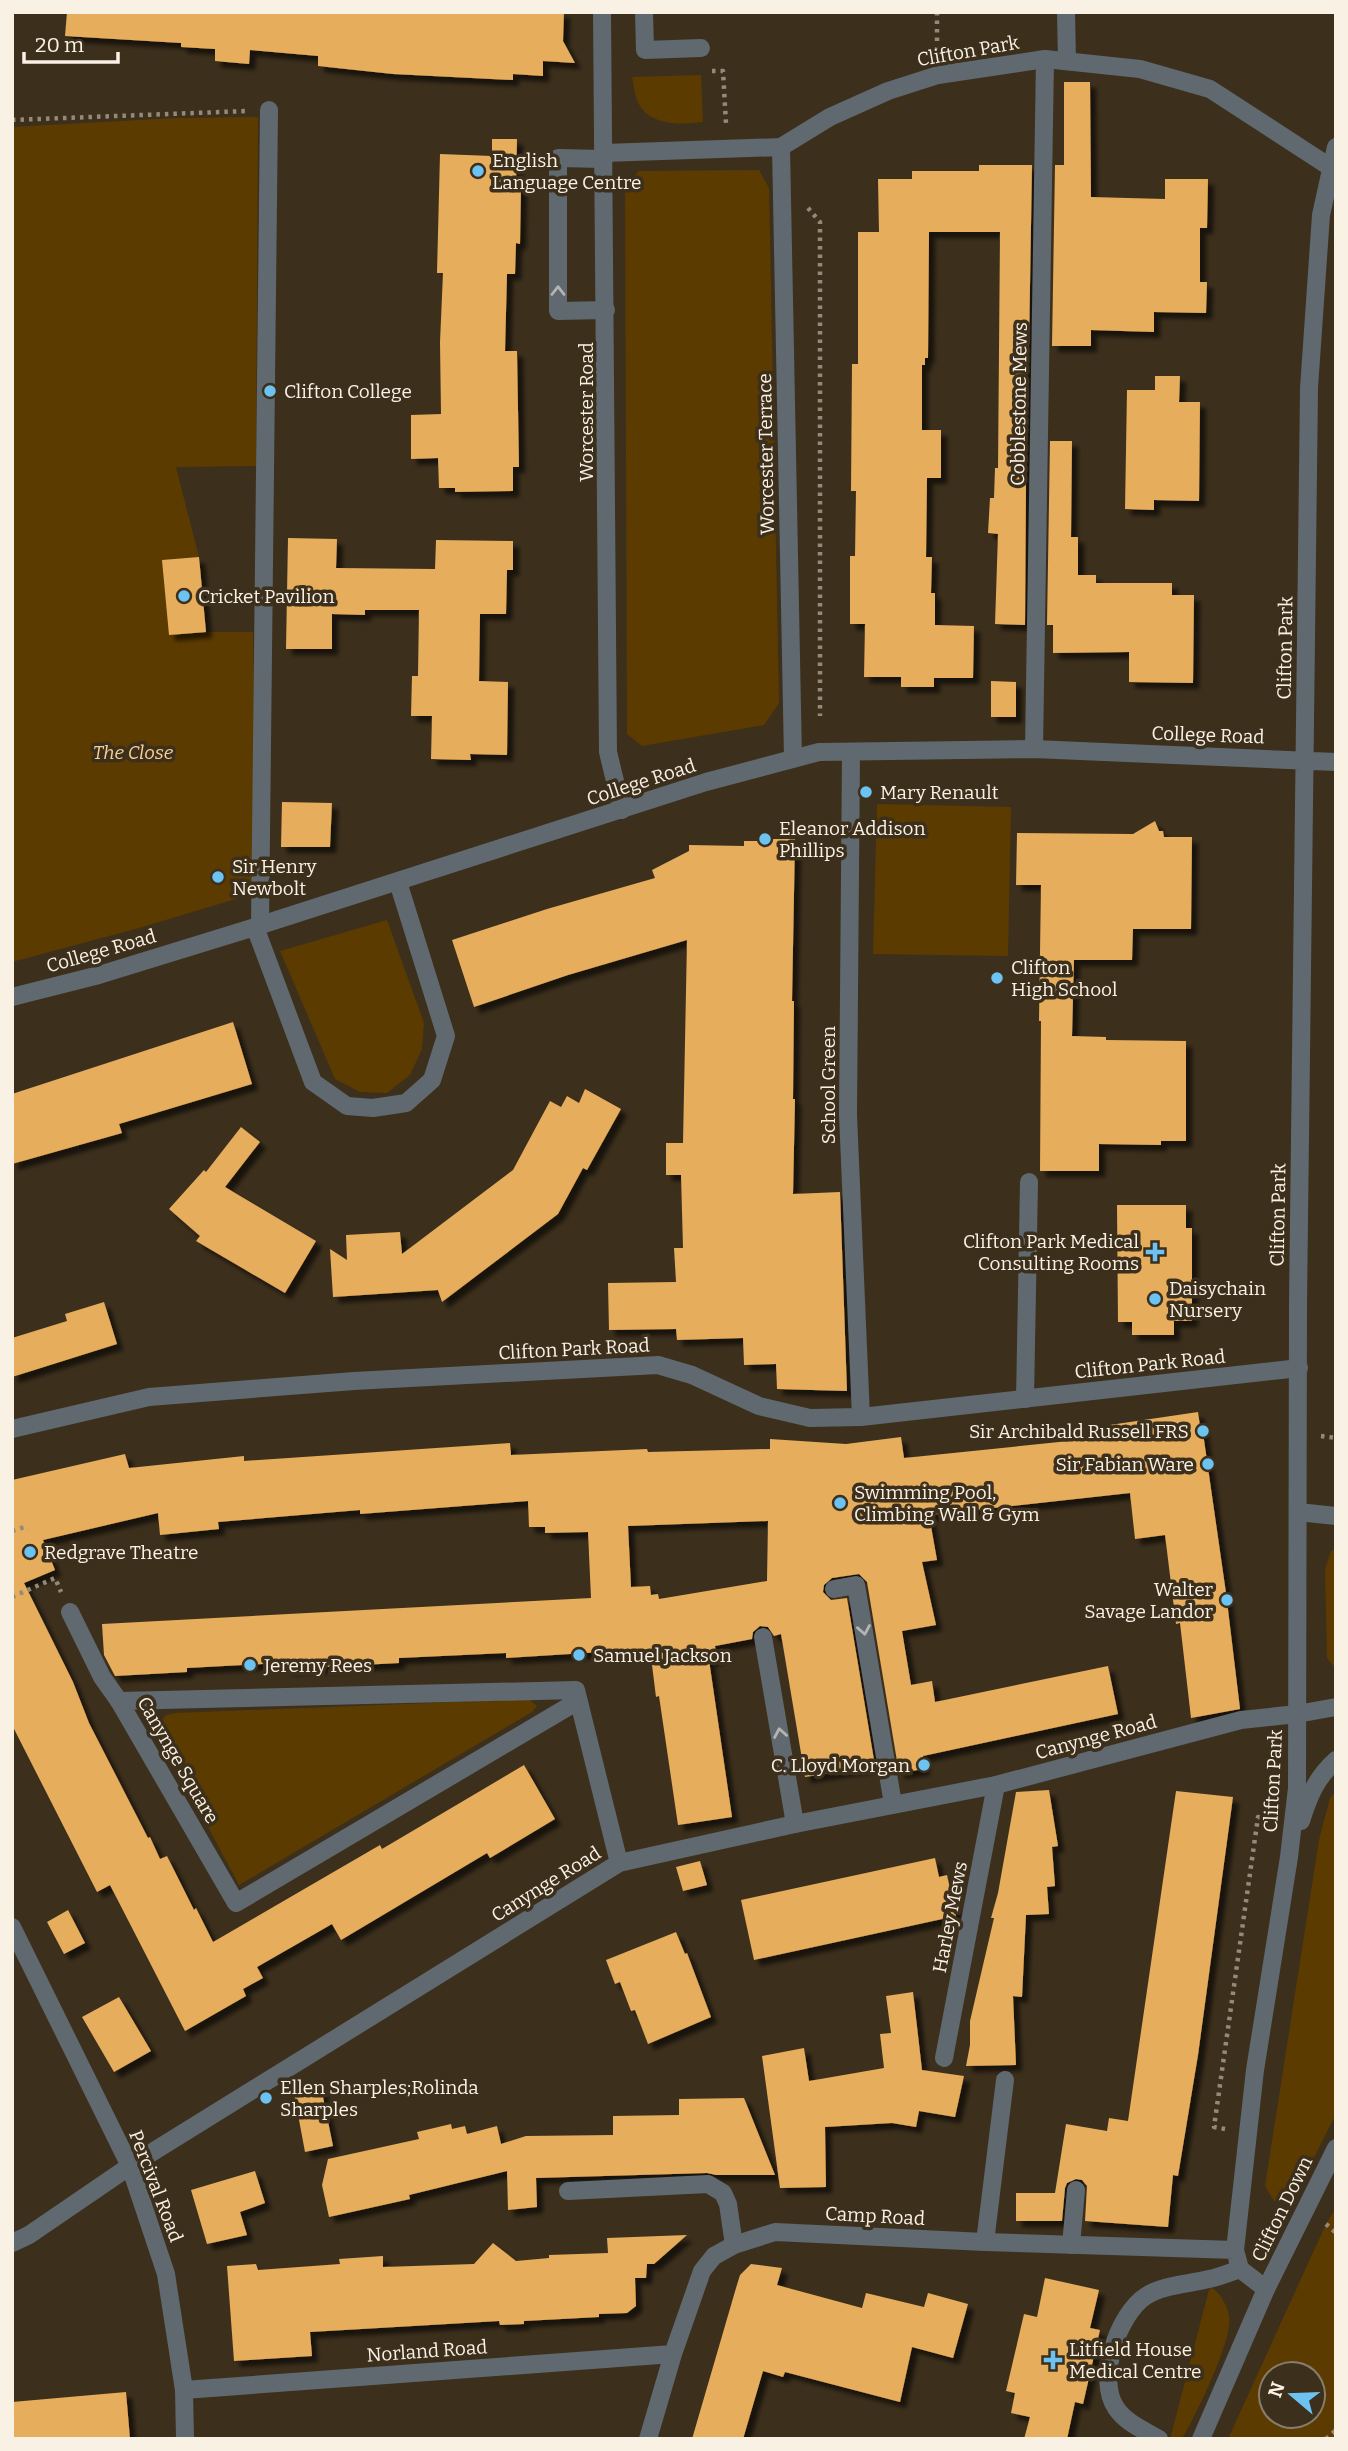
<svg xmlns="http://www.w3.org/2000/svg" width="1348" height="2451" font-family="Bitter,serif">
  <defs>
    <filter id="shadow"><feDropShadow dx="6" dy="6" stdDeviation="2" flood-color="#0009"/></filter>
  </defs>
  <rect width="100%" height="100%" fill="#3c2f1c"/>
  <!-- green -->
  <path fill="#5c3b00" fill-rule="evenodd" d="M701,75L703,122C680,125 647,126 637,100C634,93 634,85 632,77Z
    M258,117L256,466L176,467L199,557L206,632H253L256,893L139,928L12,962V127L176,118Z
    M759,170L769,188L779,703L764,725L642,746L627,734L625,188L639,171Z
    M877,804L1011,807L1008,956L873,954Z
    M387,920L424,1023L422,1049L410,1075L387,1093L360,1092L335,1079L280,951Z
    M1336,1549V1669L1327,1658L1325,1569L1331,1551Z
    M529,1699L537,1706L532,1712L239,1885L158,1733V1724L166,1715L175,1713Z
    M1336,1791V2114L1292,2201L1284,2204L1274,2201L1265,2186L1319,1840L1330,1798Z
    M1336,2208V2439H1228L1326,2224ZM1271,2374H1313V2416H1271Z
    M1212,2288C1221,2294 1227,2305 1229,2316C1234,2338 1195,2417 1182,2439H1170L1209,2290Z"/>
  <!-- building -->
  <path fill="#e6ad5d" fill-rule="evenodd" filter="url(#shadow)" d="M67,12H564L563,41L575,63L543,61V76L513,74V80L393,74L318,66V56L250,50L249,64L215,61V49L181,47V43L65,36Z
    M1064,82H1090L1091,197L1165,199V179H1208L1207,228H1200V282H1207L1206,313L1154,312V332L1091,330V346H1052L1055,165H1064Z
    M492,139H517L516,187H521L520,244L516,243L515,274H507L505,351H517L519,467H513V491L455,492V488H439L438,458L411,459V415L441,414L440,342L443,273H437L440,154L492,156Z
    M979,165H1032L1029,346H1027L1025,625L995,624L998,534L988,533L990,498H994L995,468H998L1000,232H929L928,358H925V365H922V430H941V478H927L926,557H932L931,593H935V625L974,626L973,678H934V687H901V677H864L865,624H850V556H855L856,491H851L852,364H858V232H879L878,179H912V171H979Z
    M1155,376H1180L1179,402H1200L1199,501L1154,500V510L1125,509L1127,390H1155Z
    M1050,441H1072L1071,537H1078V575H1096V583H1172V595H1194L1193,683L1129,682V652L1053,653V625H1047Z
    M288,538L337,539L336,568L435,569L436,540L513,541V570H507L506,614H480L479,681L508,682L507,755L470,754L471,760L431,759L432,716H411L412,676H418L419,610H365V615L332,614V649H286Z
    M199,557L206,632L169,635L162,560Z
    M991,681L1016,682V717H991Z
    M282,802L332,803L330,847H281Z
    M1155,821L1159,831H1163L1164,837H1192L1191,929H1133L1132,960H1074L1072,1036L1106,1037V1040L1186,1041V1141H1161V1145L1099,1144V1171H1040L1041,1021H1039L1041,885H1016L1017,833L1133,834Z
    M757,839H795L792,1001H794L793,1099H795L793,1194L840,1192L847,1391L777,1389L776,1364L744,1365L743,1338L677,1340L676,1329L609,1330L608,1283L676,1282L674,1248H683L681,1175H666V1143H683L687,940L568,975L474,1007L452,940L547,909L655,878L652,870L689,851V845L744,846V841H757Z
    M233,1022L252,1084L119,1124L122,1133L12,1164V1094Z
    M585,1089L621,1109L587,1170L583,1168L558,1214L442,1302L438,1290L333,1297L330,1249L347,1260L346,1235L400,1232L402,1254L513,1170L550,1101L561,1107L567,1096L579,1103Z
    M241,1127L260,1142L225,1187L316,1241L285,1293L196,1241L200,1236L169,1209L204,1170L206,1172Z
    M1117,1205H1186V1228H1192V1321H1174V1335H1132V1322H1118Z
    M104,1302L117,1344L12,1377V1338L67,1321L65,1314Z
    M1198,1412L1200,1426H1202L1226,1593L1240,1709L1191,1718L1180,1623L1176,1624L1165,1535L1135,1539L1130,1493L929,1515L937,1560L922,1562L936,1625L902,1631L911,1685L932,1681L935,1702L1108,1666L1118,1714L923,1756L924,1769L899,1773L867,1582L859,1574L832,1578L824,1585L823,1592L831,1600L847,1598L875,1766L805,1777L781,1634L774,1636L768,1627L760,1626L753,1632L752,1639L715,1646L717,1659L709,1660L732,1817L678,1825L659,1696L656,1697L650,1649L506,1658V1653L399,1658V1663L287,1669L286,1664H263L187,1668V1672L115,1676L104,1655L102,1624L591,1598L588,1532L545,1533V1527H529L528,1501L360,1514V1510L218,1522L219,1529L160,1535L158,1513L43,1540L55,1570L24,1583L73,1682L89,1723L148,1838L150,1837L160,1859L167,1856L194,1910L196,1908L213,1942L380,1845L382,1849L524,1765L555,1819L490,1858L487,1853L341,1940L332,1924L257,1967L263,1978L243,1989L246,1996L185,2031L110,1885L97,1892L12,1725V1480L125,1454L129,1468L244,1456V1461L510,1443L511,1455L647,1449L648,1452L770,1449V1439L846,1444L901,1437L904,1458L1098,1438L1096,1427ZM768,1521L767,1581L659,1599L658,1594L651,1595L650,1586L631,1587L628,1526Z
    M1049,1790L1058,1846L1052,1847L1055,1886L1047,1887L1049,1914L1026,1915L1022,1997L1013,1996L1016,2065L966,2066L970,2045V2021L994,1918H991L998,1893L1016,1792Z
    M1176,1791L1233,1797L1198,2055L1178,2176L1173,2175L1168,2227L1085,2221L1087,2186L1082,2180L1076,2179L1067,2183L1065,2188L1062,2221H1016V2193H1055L1066,2124L1107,2131L1109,2118L1128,2121Z
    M935,1858L939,1877L947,1875L956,1916L754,1960L741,1900Z
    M700,1861L707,1885L683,1891L676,1867Z
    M68,1910L85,1943L64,1954L47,1922Z
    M676,1932L685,1954L687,1953L711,2017L648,2044L635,2010L631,2011L620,1982L615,1984L606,1960Z
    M913,1992L922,2070L964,2076L955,2117L919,2111L916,2127L892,2123L825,2127L826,2187L780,2188L762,2056L804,2048L809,2081L884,2068L880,2034L891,2033L886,1996Z
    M119,1997L151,2051L114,2072L82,2017Z
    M321,2087L333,2146L305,2152L294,2093Z
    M744,2098L775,2175H716L707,2173L536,2178L537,2207L508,2210L507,2171L409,2195L410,2199L329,2217L322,2185L328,2159L419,2139L417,2132L451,2124L452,2129L465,2126L467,2134L497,2126L501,2144L526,2136L613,2135V2116L679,2115V2099Z
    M255,2171L265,2203L240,2212L247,2235L207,2244L191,2190Z
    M687,2235L654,2264H647L646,2278H635L636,2306L627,2313L599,2314V2317L524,2321V2324L500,2325L499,2321L310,2332L312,2356L234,2361L227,2266L256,2264L258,2270L340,2264L339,2259L383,2256V2267L474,2264L493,2243L516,2261L549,2258V2255L608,2253L607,2238Z
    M751,2264L782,2268L777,2285L862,2308L866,2293L924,2307L928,2293L968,2304L953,2358L912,2347L900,2402L785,2372L783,2377L763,2371L743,2439H692L736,2288L740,2275Z
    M1045,2278L1099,2290L1090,2328L1100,2330L1083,2404L1075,2402L1067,2439H1024L1030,2417L1011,2413L1015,2393L1006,2391L1024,2314L1037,2317Z
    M126,2392L130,2439H12V2402Z"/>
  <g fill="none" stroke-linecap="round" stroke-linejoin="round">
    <!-- path -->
    <path stroke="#958a7a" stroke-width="4.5" stroke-dasharray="3.5 5" stroke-linecap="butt" d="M937,12V53
      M712,71H723L726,124
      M12,120L247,111
      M808,208L820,222V716
      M1321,1436L1336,1438
      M12,1531L25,1527L28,1529
      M12,1597L55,1578L61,1592
      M1225,2129L1214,2127L1258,1817L1271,1819
      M1326,2224L1336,2233
      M1326,2439L1336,2430"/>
    <!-- service -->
    <path stroke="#5f696f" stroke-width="18" d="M644,12L645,50L701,48
      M1066,12L1067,61
      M604,159L558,158V311L606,310
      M1034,749L1045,59
      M851,753L848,1115L861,1417
      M260,925L269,110
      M1025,1399L1029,1182
      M834,1589L856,1585L893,1804
      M70,1612L102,1677L119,1701
      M763,1637L795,1824
      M944,2058L996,1785
      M568,2191L708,2184L723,2193L728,2204L734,2245
      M985,2242L1005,2080
      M1071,2245L1076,2190
      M1159,2439C1144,2430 1126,2423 1116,2408C1096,2379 1118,2314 1146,2296C1163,2285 1189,2284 1209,2279C1219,2277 1229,2273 1240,2269"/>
    <!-- minor -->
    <path stroke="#5f696f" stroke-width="18" d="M602,12L608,752L622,810
      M781,147L793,759
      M604,153L781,147L830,117L888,91L938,75L1045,59L1140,69L1210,89L1330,167
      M255,927L313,1082L347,1106L373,1108L406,1103L432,1080L446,1036L398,882
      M12,997L99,975L255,927L706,782L819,752L1034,749L1336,762
      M12,1429L149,1397L354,1381L658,1365L692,1375L759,1406L810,1418L861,1417L1299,1368
      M1298,1512L1336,1516
      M578,1701L236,1903L119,1701L576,1690L619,1863
      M1301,1821C1309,1796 1316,1778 1336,1760
      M12,1927L130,2166L166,2274L184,2390L185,2439
      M12,2243L29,2235L130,2166L619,1863L795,1824L996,1785L1241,1720L1297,1714L1336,1707
      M1266,2289L1240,2269L1235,2250L1255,2070L1289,1857L1297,1788L1298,1304L1309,388L1321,215L1336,147
      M184,2390L673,2354
      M648,2439L673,2354L702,2271L714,2256L734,2245L775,2232L985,2242L1235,2250"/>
    <!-- tertiary -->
    <path stroke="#5f696f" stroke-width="18" d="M1201,2439L1266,2289L1336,2148"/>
  </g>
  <!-- one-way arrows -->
  <defs><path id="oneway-chevron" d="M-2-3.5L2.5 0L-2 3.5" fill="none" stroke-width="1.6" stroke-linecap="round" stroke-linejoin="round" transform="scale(1.75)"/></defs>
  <g stroke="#b4b4b0">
    <use href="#oneway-chevron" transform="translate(558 291) rotate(-90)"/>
    <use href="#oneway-chevron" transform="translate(864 1630) rotate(80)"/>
    <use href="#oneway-chevron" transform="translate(780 1733) rotate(-100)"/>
  </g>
  <!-- markers -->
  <g fill="#6cc3f2" stroke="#3c2f1c" stroke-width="2.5">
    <circle cx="478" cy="171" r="7"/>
    <circle cx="270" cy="391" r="7"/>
    <circle cx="184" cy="596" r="7"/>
    <circle cx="866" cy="792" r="7"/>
    <circle cx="765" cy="839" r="7"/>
    <circle cx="218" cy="877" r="7"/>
    <circle cx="997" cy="978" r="7"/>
    <path d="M1151.5 1241.5h7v7h7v7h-7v7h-7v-7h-7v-7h7z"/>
    <circle cx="1155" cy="1299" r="7"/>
    <circle cx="1203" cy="1431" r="7"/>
    <circle cx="1208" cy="1464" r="7"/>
    <circle cx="840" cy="1503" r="7"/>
    <circle cx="30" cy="1552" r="7"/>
    <circle cx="1227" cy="1600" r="7"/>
    <circle cx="579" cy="1655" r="7"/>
    <circle cx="250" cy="1665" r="7"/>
    <circle cx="924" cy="1765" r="7"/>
    <circle cx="266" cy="2098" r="7"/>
    <path d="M1049.5 2349.5h7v7h7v7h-7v7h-7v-7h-7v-7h7z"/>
  </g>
  <g text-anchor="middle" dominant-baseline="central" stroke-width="7" stroke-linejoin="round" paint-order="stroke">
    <!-- street labels -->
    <g font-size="19" fill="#faf1e5" stroke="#3c2f1c">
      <text transform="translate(968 51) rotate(-10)">Clifton Park</text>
      <text transform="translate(1019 404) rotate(-89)">Cobblestone Mews</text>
      <text transform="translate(586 412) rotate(-90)">Worcester Road</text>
      <text transform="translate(766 454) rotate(-91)">Worcester Terrace</text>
      <text transform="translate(1285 648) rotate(-89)">Clifton Park</text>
      <text transform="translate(1208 735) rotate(2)">College Road</text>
      <text transform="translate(641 782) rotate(-18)">College Road</text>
      <text transform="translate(101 951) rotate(-16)">College Road</text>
      <text transform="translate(828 1085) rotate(-90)">School Green</text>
      <text transform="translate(1278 1215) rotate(-89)">Clifton Park</text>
      <text transform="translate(574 1349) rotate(-3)">Clifton Park Road</text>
      <text transform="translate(1150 1364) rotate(-6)">Clifton Park Road</text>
      <text transform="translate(1096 1737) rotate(-15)">Canynge Road</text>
      <text transform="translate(178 1760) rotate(60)">Canynge Square</text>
      <text transform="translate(1273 1781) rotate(-87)">Clifton Park</text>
      <text transform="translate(546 1884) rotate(-32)">Canynge Road</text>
      <text transform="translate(950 1917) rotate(-79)">Harley Mews</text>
      <text transform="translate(156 2186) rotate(69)">Percival Road</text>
      <text transform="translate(1282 2209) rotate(-64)">Clifton Down</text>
      <text transform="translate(875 2216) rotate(3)">Camp Road</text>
      <text transform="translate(427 2351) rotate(-4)">Norland Road</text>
    </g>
    <!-- poi labels -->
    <g font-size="19" fill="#faf1e5" stroke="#3c2f1c" text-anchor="start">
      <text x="492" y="160">English<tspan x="492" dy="22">Language Centre</tspan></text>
      <text x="284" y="391">Clifton College</text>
      <text x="198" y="596">Cricket Pavilion</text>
      <text x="880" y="792">Mary Renault</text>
      <text x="779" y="828">Eleanor Addison<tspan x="779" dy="22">Phillips</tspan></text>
      <text x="232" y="866">Sir Henry<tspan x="232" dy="22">Newbolt</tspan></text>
      <text x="1011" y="967">Clifton<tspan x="1011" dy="22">High School</tspan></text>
      <text x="1139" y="1241" text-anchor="end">Clifton Park Medical<tspan x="1139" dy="22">Consulting Rooms</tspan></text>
      <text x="1169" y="1288">Daisychain<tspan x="1169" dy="22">Nursery</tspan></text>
      <text x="1189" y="1431" text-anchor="end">Sir Archibald Russell FRS</text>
      <text x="1194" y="1464" text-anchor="end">Sir Fabian Ware</text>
      <text x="854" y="1492">Swimming Pool,<tspan x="854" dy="22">Climbing Wall &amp; Gym</tspan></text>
      <text x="44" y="1552">Redgrave Theatre</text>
      <text x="1213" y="1589" text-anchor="end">Walter<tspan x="1213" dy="22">Savage Landor</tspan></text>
      <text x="593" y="1655">Samuel Jackson</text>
      <text x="264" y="1665">Jeremy Rees</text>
      <text x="910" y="1765" text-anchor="end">C. Lloyd Morgan</text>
      <text x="280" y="2087">Ellen Sharples;Rolinda<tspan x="280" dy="22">Sharples</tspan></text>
      <text x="1069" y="2349">Litfield House<tspan x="1069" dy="22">Medical Centre</tspan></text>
    </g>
    <!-- park labels -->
    <g font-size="19" font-style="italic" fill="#facf95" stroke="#3c2f1c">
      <text x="133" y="752">The Close</text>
    </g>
  </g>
  <!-- border -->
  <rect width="1348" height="2451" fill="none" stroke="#faf1e5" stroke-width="28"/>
  <!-- north arrow -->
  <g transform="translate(1292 2395) rotate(289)"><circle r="33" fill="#3c2f1c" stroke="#887d6c" stroke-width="2"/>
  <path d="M0-5L12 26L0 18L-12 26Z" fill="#6cc3f2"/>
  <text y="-10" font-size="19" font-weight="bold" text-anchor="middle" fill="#faf1e5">N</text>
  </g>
  <!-- scale -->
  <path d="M24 52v10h94v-10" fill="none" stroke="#faf1e5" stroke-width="3.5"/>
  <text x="35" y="52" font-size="21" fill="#faf1e5" stroke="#3c2f1c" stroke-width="5" paint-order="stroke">20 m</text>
</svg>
